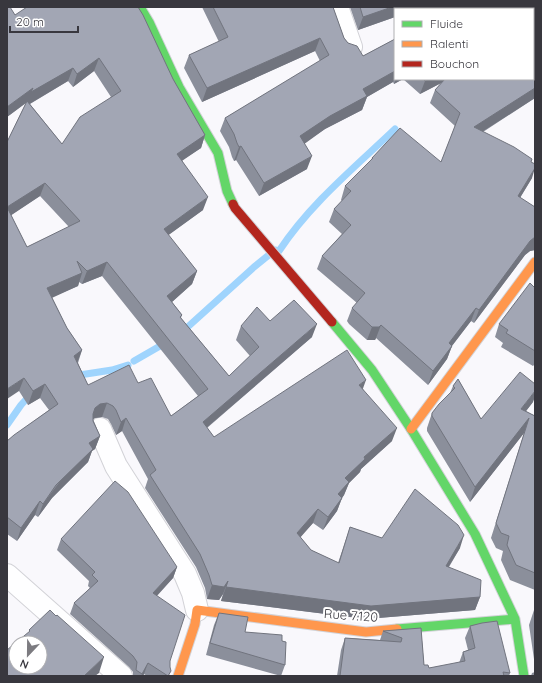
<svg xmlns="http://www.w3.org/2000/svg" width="542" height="683" font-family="Quicksand,sans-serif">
  <rect width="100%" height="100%" fill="#f9f8fc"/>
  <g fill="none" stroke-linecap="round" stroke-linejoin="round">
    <!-- stream -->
    <path stroke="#9fd4fd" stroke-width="7" d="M181,333L254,267L275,250L279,251C310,204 354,168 395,129
      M134,361L167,342
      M73,376L112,370L128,365
      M7,425L21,405L31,394"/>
    <defs>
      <path id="street" d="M337,7L351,47
        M100,429L116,466L185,574L193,593L197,610
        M7,575L121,676"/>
      <path id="fast" d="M140,7L149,22L179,87L218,153L227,191L233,204
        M332,322L372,370L411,429L475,534L515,619
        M397,629L515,619L524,676"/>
      <path id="slow" d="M411,429L535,262
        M178,676L195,624L197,610L366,632L397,629"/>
      <path id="jam" d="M233,204L235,208L332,322"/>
    </defs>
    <!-- street casing -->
    <use href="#street" stroke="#d2d2d7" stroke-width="24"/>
    <!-- fast casing -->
    <use href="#fast" stroke="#d2d2d7" stroke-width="11"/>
    <!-- slow casing -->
    <use href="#slow" stroke="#d2d2d7" stroke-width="11"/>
    <!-- jam casing -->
    <use href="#jam" stroke="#d2d2d7" stroke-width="11"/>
    <!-- street -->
    <use href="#street" stroke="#fefeff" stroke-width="22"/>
    <!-- fast -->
    <use href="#fast" stroke="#63d668" stroke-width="9"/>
    <!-- slow -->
    <use href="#slow" stroke="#ff974d" stroke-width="9"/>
    <!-- jam -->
    <use href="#jam" stroke="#b3261e" stroke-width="9"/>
  </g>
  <!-- wall -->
  <path fill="#8b8f9b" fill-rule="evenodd" d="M202,7H333L344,38L348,43L363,56L395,39V79H533V9H485L487,7H535V98L483,132L531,162L532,178L520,198L535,207V250L530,251L525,255L474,323L471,321L452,346L447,359L428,385L376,338L375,340H367L349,324L347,321L352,308L357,303L317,269L322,256L342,234L329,222L334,209L342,201L341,200L345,186L371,160L372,158L441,162L455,126L430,103L435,90L441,83L420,94L403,79L394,84L393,82L367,97L362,110L325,129L304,143L307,169L259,196L236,160L234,161L232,157L229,147L220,131L225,118L320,61L315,51L202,102L184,68L189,55L219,42Z
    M350,7H419L418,9H395V17L358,30Z
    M15,15L173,79L205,135L201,148L182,160L203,210L168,235L197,271L192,284L172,302L182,315L181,318L229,376L250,356L236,340L241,326L270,321L312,337L207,428L214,437L363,389L392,441L361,469L360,472L349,483L344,495L342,498L337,511L323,530L313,523L300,537L311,550L338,563L350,527L382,538L460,548L449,567L480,597L475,610L366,619L221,601L223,594L219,600L207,599L205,588L196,567L145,488L148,479L122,431L116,435L111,424L108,419L102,417L95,418L93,419L100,436L95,449L92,451L88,462L52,498L38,517L35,515L17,541L7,534V441L49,410L40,398L28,405L19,391L7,142L26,103L7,117ZM94,71L111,97L62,144L30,104L68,81L73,87ZM40,196L69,227L27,247L11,215ZM102,276L198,396L171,416L138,383L88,385L78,363L82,350L67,328L52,297L78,286L79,282L82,284Z
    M535,288V364L533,366L501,347L503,343L495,337L499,324Z
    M458,379L481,419L533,402L526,411L535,416V590L510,580L501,560L503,551L496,548L491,538L524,433L470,502L427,431V428L432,413L450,393L453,386Z
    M61,539L177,567L173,578L157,596L170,661L169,676H147L144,674L143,676H133V672L129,667L70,614L74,603L90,588L88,586L89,581L57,550Z
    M534,610H535V666L529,625Z
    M219,613L245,632L282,641L285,665L281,676L206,655L214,625Z
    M470,626L510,673L509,676H337L341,650L345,638L380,640L383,631L421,628L424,665L429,668L459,663L463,652L468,650L465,638Z
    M535,672V676H531L532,673Z"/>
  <!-- shaded-wall -->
  <path fill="#71747e" d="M392,7H419L418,9H395V17L358,30L363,17Z
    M320,38L315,51L202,102L207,88Z
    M99,58L94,71L73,87L77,74Z
    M73,68L68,81L26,106L27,102L7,117V107L33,88Z
    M395,71V78L393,82L367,97L362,110L325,129L296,150L300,136L363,89Z
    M396,79H403L394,84Z
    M429,79H449L420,94L425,81Z
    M535,88V98L469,140L474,127Z
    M205,135L201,148L173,167L177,154Z
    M241,146L236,160L234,161L239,147Z
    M312,156L307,169L259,196L264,183Z
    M535,168L532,178L513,209L518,196Z
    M45,183L40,196L7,218V207Z
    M208,197L203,210L159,242L164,229Z
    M535,237V250L530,251L525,255L474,323L479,310L530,241Z
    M107,262L102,276L82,284L87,271Z
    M197,271L192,284L163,310L167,296Z
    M82,273L78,286L43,302L47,288Z
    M476,308L471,321L444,356L449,343Z
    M317,324L312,337L198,435L203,422Z
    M381,325L376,338L375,340H367L372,327Z
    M452,346L447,359L428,385L433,371Z
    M82,350L77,363L74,356Z
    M24,378L19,391L7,399V389Z
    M366,380L361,394L359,385Z
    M45,384L40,398L28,405L33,391Z
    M535,391V397L533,402L516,424L521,409Z
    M107,403L102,417L95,418L90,421L95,408L100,404Z
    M126,418L122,431L116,435L121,422Z
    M529,418L524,433L470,502L475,487Z
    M397,428L392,441L361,469L360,472L349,483L344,495L342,498L337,511L323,530L328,517L345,478L364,457Z
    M100,436L95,449L92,451L88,462L52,498L38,517L43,504L89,443Z
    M40,501L35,515L17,541L21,528Z
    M318,509L313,523L292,547L297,533Z
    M464,535L460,548L441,579L446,566Z
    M177,567L173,578L149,604L153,593Z
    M228,581L223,594L219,600L207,599L212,585Z
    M226,587L480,597L475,610L366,619L221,601Z
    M104,657L99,673L95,676H84Z
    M148,663L144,674L143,676H141Z"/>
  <!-- building -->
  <path fill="#a2a6b4" stroke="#71747e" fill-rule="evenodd" d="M7,7H10L15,15L27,7H138L143,15L173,79L205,135L177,154L208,197L164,229L197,271L167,296L182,315L180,317L229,376L259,347L241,326L257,307L270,321L294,300L317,324L203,422L214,437L347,350L366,380L359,385L397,428L364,457L365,459L345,478L349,482L338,494L342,498L328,517L318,509L297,533L311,550L339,563L350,527L382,538L415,489L458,525L464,535L446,566L481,580L480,597L371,606L226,587L228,581L224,587L212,585L209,575L200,554L150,475L156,470L126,418L121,422L116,410L113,406L107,403L100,404L95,408L93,414V421L100,436L89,443L93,449L56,485L43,504L40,501L21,528L7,517V441L14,435L58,404L45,384L33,391L24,378L7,389V142L27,101L62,144L80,117L121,91L99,58L77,74L73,68L31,92L33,88L7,107ZM45,183L80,221L27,247L7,207ZM77,261L87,271L107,262L208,389L171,416L151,378L138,383L129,365L88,385L74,356L82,350L67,328L47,288L82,273Z
    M213,7H333L344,38L348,43L357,46L363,56L395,39V71L363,89L367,96L330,116L300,136L312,156L264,183L241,146L239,147L237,143L234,134L225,118L329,55L320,38L207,88L189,55L228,37Z
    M360,7H392L363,17Z
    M461,7L462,8L464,7H473L474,9H457Z
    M487,7H524L525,9H485Z
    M530,7H535V9Z
    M533,21L535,24V88L474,127L514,147L532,159L531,162L535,164V168L518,196L535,207V237L530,241L479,310L476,308L449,343L452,346L433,371L381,325L379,327H372L352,308L365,293L322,256L351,225L334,209L351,191L345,186L373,158H372L400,128L441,162L460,113L435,90L445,79H533Z
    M423,79H429L425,81Z
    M530,283L535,288V351L506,333L508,330L499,324Z
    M520,372L535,384V391L521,409L535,416V573L516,565L507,545L509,536L501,533L496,523L529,418L475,487L432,416V413L439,404L455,388L453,386L458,379L481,419Z
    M115,481L128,492L177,567L153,593L185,615L170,661V667L171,671L168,676L148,663L142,674L136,670L137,662L133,656L74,603L98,581L92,575L95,572L61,539Z
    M50,610L56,616L57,615L104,657L84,676H7V650L30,631L29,630ZM16,643H40V667H16Z
    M219,613L248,617L245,632L282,635V641L286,642L285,665L210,643Z
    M497,621L510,673L503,672L504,676H340L345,638L401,642L402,638L383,631L421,628L424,665H428L429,668L465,661L463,652L475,648L470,626L482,623Z"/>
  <g text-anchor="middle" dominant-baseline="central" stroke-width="4" stroke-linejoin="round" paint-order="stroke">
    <!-- street labels -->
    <g font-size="13" fill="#38373e" stroke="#fff">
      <text transform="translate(351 615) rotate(4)">Rue 7.120</text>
    </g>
  </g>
  <!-- border -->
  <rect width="542" height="683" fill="none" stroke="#38373e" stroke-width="16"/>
  <!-- legend -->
  <rect x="394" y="8" width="140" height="72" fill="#ffffff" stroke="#afafb2"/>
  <rect x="402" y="21" width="20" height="6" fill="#63d668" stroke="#afafb2"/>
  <text x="430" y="28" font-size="12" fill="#38373e">Fluide</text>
  <rect x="402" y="41" width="20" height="6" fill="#ff974d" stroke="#afafb2"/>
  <text x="430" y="48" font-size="12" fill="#38373e">Ralenti</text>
  <rect x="402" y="61" width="20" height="6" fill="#b3261e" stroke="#afafb2"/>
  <text x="430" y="68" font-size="12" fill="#38373e">Bouchon</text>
  <!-- north arrow -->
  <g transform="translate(28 655) rotate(202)"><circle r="19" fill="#ffffff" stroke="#afafb2"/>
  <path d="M0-3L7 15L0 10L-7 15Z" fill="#7c7b80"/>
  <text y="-6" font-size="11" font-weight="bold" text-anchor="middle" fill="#38373e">N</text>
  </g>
  <!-- scale -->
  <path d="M10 26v6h68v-6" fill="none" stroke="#38373e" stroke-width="2"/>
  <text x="16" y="26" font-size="12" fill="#38373e" stroke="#ffffff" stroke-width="3" paint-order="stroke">20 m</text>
</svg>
